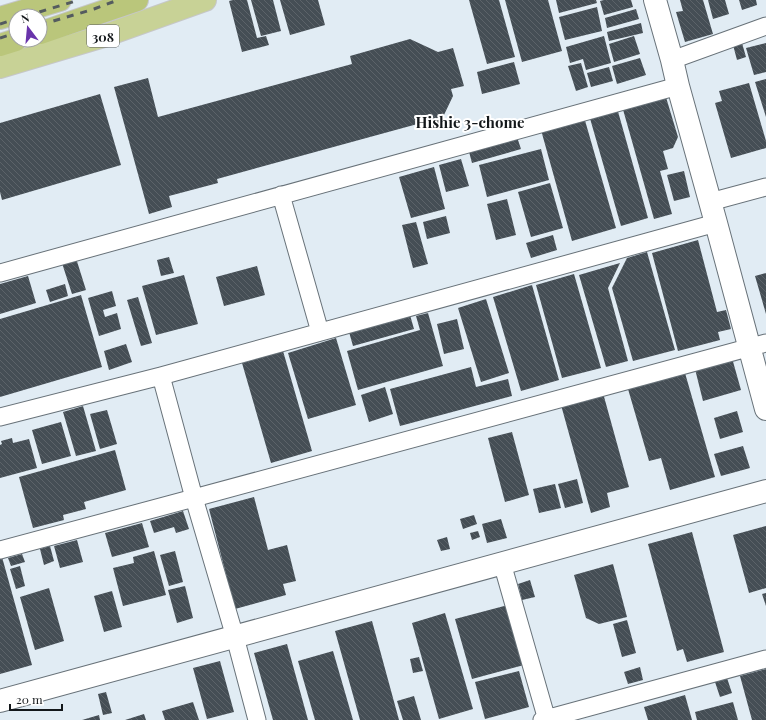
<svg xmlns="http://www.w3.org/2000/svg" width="766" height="720" font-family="'Playfair Display',serif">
  <defs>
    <pattern id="building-back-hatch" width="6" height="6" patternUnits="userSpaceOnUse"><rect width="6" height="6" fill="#454e55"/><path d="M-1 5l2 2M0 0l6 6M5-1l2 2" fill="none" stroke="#5c6369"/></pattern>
  </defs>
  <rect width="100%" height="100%" fill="#e1ecf4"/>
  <!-- building -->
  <path fill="url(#building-back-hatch)" d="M233,0H247L257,38L266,36L269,45L242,52L229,1Z
    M251,0H273L281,31L261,36Z
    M280,0H318L325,25L290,35Z
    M469,0H499L515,57L487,64Z
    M505,0H548L562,51L522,62Z
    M556,0H596L597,3L559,13Z
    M604,0H631L633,7L604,15L600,1Z
    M680,0H703L713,34L685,42L676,12L683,11Z
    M708,0H725L729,14L713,19Z
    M739,0H756L757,5L742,10Z
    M597,7L602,31L565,40L559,17Z
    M636,9L639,19L607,28L605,18Z
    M641,23L643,33L609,41L607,32Z
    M604,36L611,63L586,70L583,59L570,63L566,47Z
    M634,36L640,54L614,62L609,44Z
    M410,39L438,52L453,48L464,86L451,89L453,96L443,117L217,179L218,183L169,196L172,207L149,214L114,87L148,78L158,117L352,64L350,56Z
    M742,43L746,57L737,60L733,45Z
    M766,43V72L754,75L746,48Z
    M640,58L646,75L617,84L612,66Z
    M514,62L520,84L482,94L477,72Z
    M581,63L588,87L576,91L568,66Z
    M609,67L613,81L591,87L587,73Z
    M766,79V117L755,82Z
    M749,83L766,141V148L731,158L715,103L722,101L719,91Z
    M100,94L121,165L2,200L0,192V123Z
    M665,94L678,137L673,148L663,151L668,169L660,171L672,214L654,219L622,106Z
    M617,108L648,218L621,226L589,115Z
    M584,117L616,228L572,241L541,130Z
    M516,134L521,149L472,163L468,148Z
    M541,149L549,180L487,197L479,165Z
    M461,159L469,186L446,192L439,165Z
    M434,167L445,209L411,218L399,177Z
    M684,171L690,197L674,201L667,175Z
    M550,183L563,228L531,237L518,192Z
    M507,199L516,235L496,240L487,204Z
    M446,216L450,233L427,239L423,222Z
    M416,222L428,264L413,268L402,225Z
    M553,235L557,250L531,258L526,243Z
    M698,240L717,312L726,310L731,329L718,332L720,340L678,351L652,253Z
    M647,252L675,350L633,361L612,288L627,258Z
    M75,255L86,290L72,294L61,260Z
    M169,257L174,273L161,276L157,260Z
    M620,263L608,288L628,361L606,367L579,275Z
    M257,266L265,295L224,306L216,277Z
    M766,273V314L755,276Z
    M574,274L601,368L562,378L536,285Z
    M184,275L198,324L156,335L142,286Z
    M28,276L36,303L0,314V284Z
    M65,284L68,296L50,302L46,290Z
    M532,285L559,380L521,391L493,297Z
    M112,291L116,306L103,310L105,317L117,313L121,329L99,336L88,298Z
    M81,295L102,367L0,397V319Z
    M138,297L152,343L141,346L127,300Z
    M486,299L509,373L481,382L458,308Z
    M428,313L443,366L358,390L347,351L420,330L416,316Z
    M410,315L414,329L353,346L349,332Z
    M457,319L464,349L444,354L437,324Z
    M336,338L356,405L308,419L288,353Z
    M126,344L132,362L109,370L104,351Z
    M283,351L312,451L271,463L242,363Z
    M732,358L741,390L703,401L695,369Z
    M471,367L476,387L508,379L512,396L400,426L390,389Z
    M685,373L715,477L670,490L661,458L649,461L628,389Z
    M385,387L393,414L369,422L361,395Z
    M603,393L629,487L607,493L610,507L591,513L561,405Z
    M83,406L96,451L76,456L63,412Z
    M107,410L117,444L100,449L90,414Z
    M737,411L743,432L720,439L714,418Z
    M61,422L71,456L42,464L32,430Z
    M512,432L529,495L505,502L488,438Z
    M12,438L13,443L29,439L37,468L0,478V445L2,444L1,441Z
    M743,446L750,468L721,476L714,454Z
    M115,450L126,490L84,502L86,509L63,515L64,520L33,528L19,477Z
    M577,479L583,503L565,508L558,484Z
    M555,484L561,508L539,513L533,489Z
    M254,497L268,550L287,545L296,581L283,584L286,595L235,609L209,509Z
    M183,511L189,529L176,533L174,527L154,533L150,521Z
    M474,515L477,524L463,529L460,519Z
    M501,519L507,538L487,543L482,524Z
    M142,523L149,547L112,557L105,533Z
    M766,526V588L749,593L733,535Z
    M478,531L480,537L472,540L470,533Z
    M692,532L724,652L687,662L683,649L677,651L648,544Z
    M447,537L450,549L441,551L437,540Z
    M77,540L83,562L60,568L54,546Z
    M50,546L54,561L44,565L40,549Z
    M154,551L166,595L123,606L113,568L134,563L133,557Z
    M175,551L183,582L169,586L160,555Z
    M22,554L25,562L11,566L8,558Z
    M2,557L32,665L0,674V558Z
    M613,564L627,617L599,624L586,618L574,575Z
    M20,566L25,586L16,589L10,569Z
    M530,580L535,597L522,600L518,584Z
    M185,586L193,618L177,623L168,590Z
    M49,588L64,641L35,650L20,597Z
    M112,591L122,627L104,632L94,596Z
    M766,593V606L762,594Z
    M508,605L524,665L472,679L455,619Z
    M445,613L473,709L439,719L412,623Z
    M627,620L636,653L622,657L613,624Z
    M372,621L399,720H360L335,631Z
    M287,644L308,720H273L254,653Z
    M333,651L353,720H315L298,661Z
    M419,657L423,671L413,673L410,659Z
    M220,661L234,712L207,719L193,668Z
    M640,667L643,680L628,684L624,672Z
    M766,669V720H752L740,676Z
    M519,671L529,707L485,719L475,682Z
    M727,678L732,693L720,697L715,682Z
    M106,692L112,713L103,715L98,694Z
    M685,695L692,720H648L644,707Z
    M414,696L421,720H403L397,701Z
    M193,702L199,720H165L162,711Z
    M733,702L738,720H697L695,712Z
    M144,714L146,720H125Z
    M99,715L100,720H82Z"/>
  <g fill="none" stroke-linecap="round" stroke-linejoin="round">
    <defs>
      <path id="minor" d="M672,60L766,26
        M281,195L320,332
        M710,202L766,187
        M0,273L678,86
        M161,376L194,498L235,637L257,720
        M0,417L161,376L716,223
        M0,550L194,498L766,343
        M502,563L547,720
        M542,720L766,659"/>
      <path id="tertiary" d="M655,0L672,60L678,86L716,223L766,409
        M0,701L766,491"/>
      <path id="trunk" d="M0,67L104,36L205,0"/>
      <path id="motorway" d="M0,18L60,0
        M40,33L137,0
        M0,45L16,40"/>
    </defs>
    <!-- minor casing -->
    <use href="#minor" stroke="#687279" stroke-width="19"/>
    <!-- tertiary casing -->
    <use href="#tertiary" stroke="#687279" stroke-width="24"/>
    <!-- trunk casing -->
    <use href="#trunk" stroke="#c6c7c8" stroke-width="24"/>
    <!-- motorway casing -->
    <use href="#motorway" stroke="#c6c7c8" stroke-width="24"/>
    <!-- minor -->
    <use href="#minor" stroke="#fff" stroke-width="17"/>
    <!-- tertiary -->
    <use href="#tertiary" stroke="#fff" stroke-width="22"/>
    <!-- trunk -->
    <use href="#trunk" stroke="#c8d296" stroke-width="22"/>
    <!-- motorway -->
    <use href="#motorway" stroke="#bac67b" stroke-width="22"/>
    <!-- rail -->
    <path stroke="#545b5f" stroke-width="3" stroke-dasharray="7 7" stroke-linecap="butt" d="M26,16L79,0
      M0,24L16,19
      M40,25L94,9L118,0
      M0,38L16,33"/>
  </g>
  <g text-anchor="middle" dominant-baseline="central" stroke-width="4" stroke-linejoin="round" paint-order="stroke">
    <!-- shield labels -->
    <rect fill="#fff" stroke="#5a5d5f" stroke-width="1" x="87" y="25" width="32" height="22" rx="3"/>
    <g font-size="13" font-weight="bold" fill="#13171a">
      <text x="103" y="36">308</text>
    </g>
    <!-- neighbourhood labels -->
    <g font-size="15" font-weight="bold" fill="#13171a" stroke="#fff">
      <text x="470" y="122">Hishie 3-chome</text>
    </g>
  </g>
  <!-- north arrow -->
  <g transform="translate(28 28) rotate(344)"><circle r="19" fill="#ffffff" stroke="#a1a2a3"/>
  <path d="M0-3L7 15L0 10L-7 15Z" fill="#6934ab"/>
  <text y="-6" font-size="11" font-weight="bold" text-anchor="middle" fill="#13171a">N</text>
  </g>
  <!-- scale -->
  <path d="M10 704v6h52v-6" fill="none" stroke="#13171a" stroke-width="2"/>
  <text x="16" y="704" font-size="12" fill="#13171a" stroke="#ffffff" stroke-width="3" paint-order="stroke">20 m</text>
</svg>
